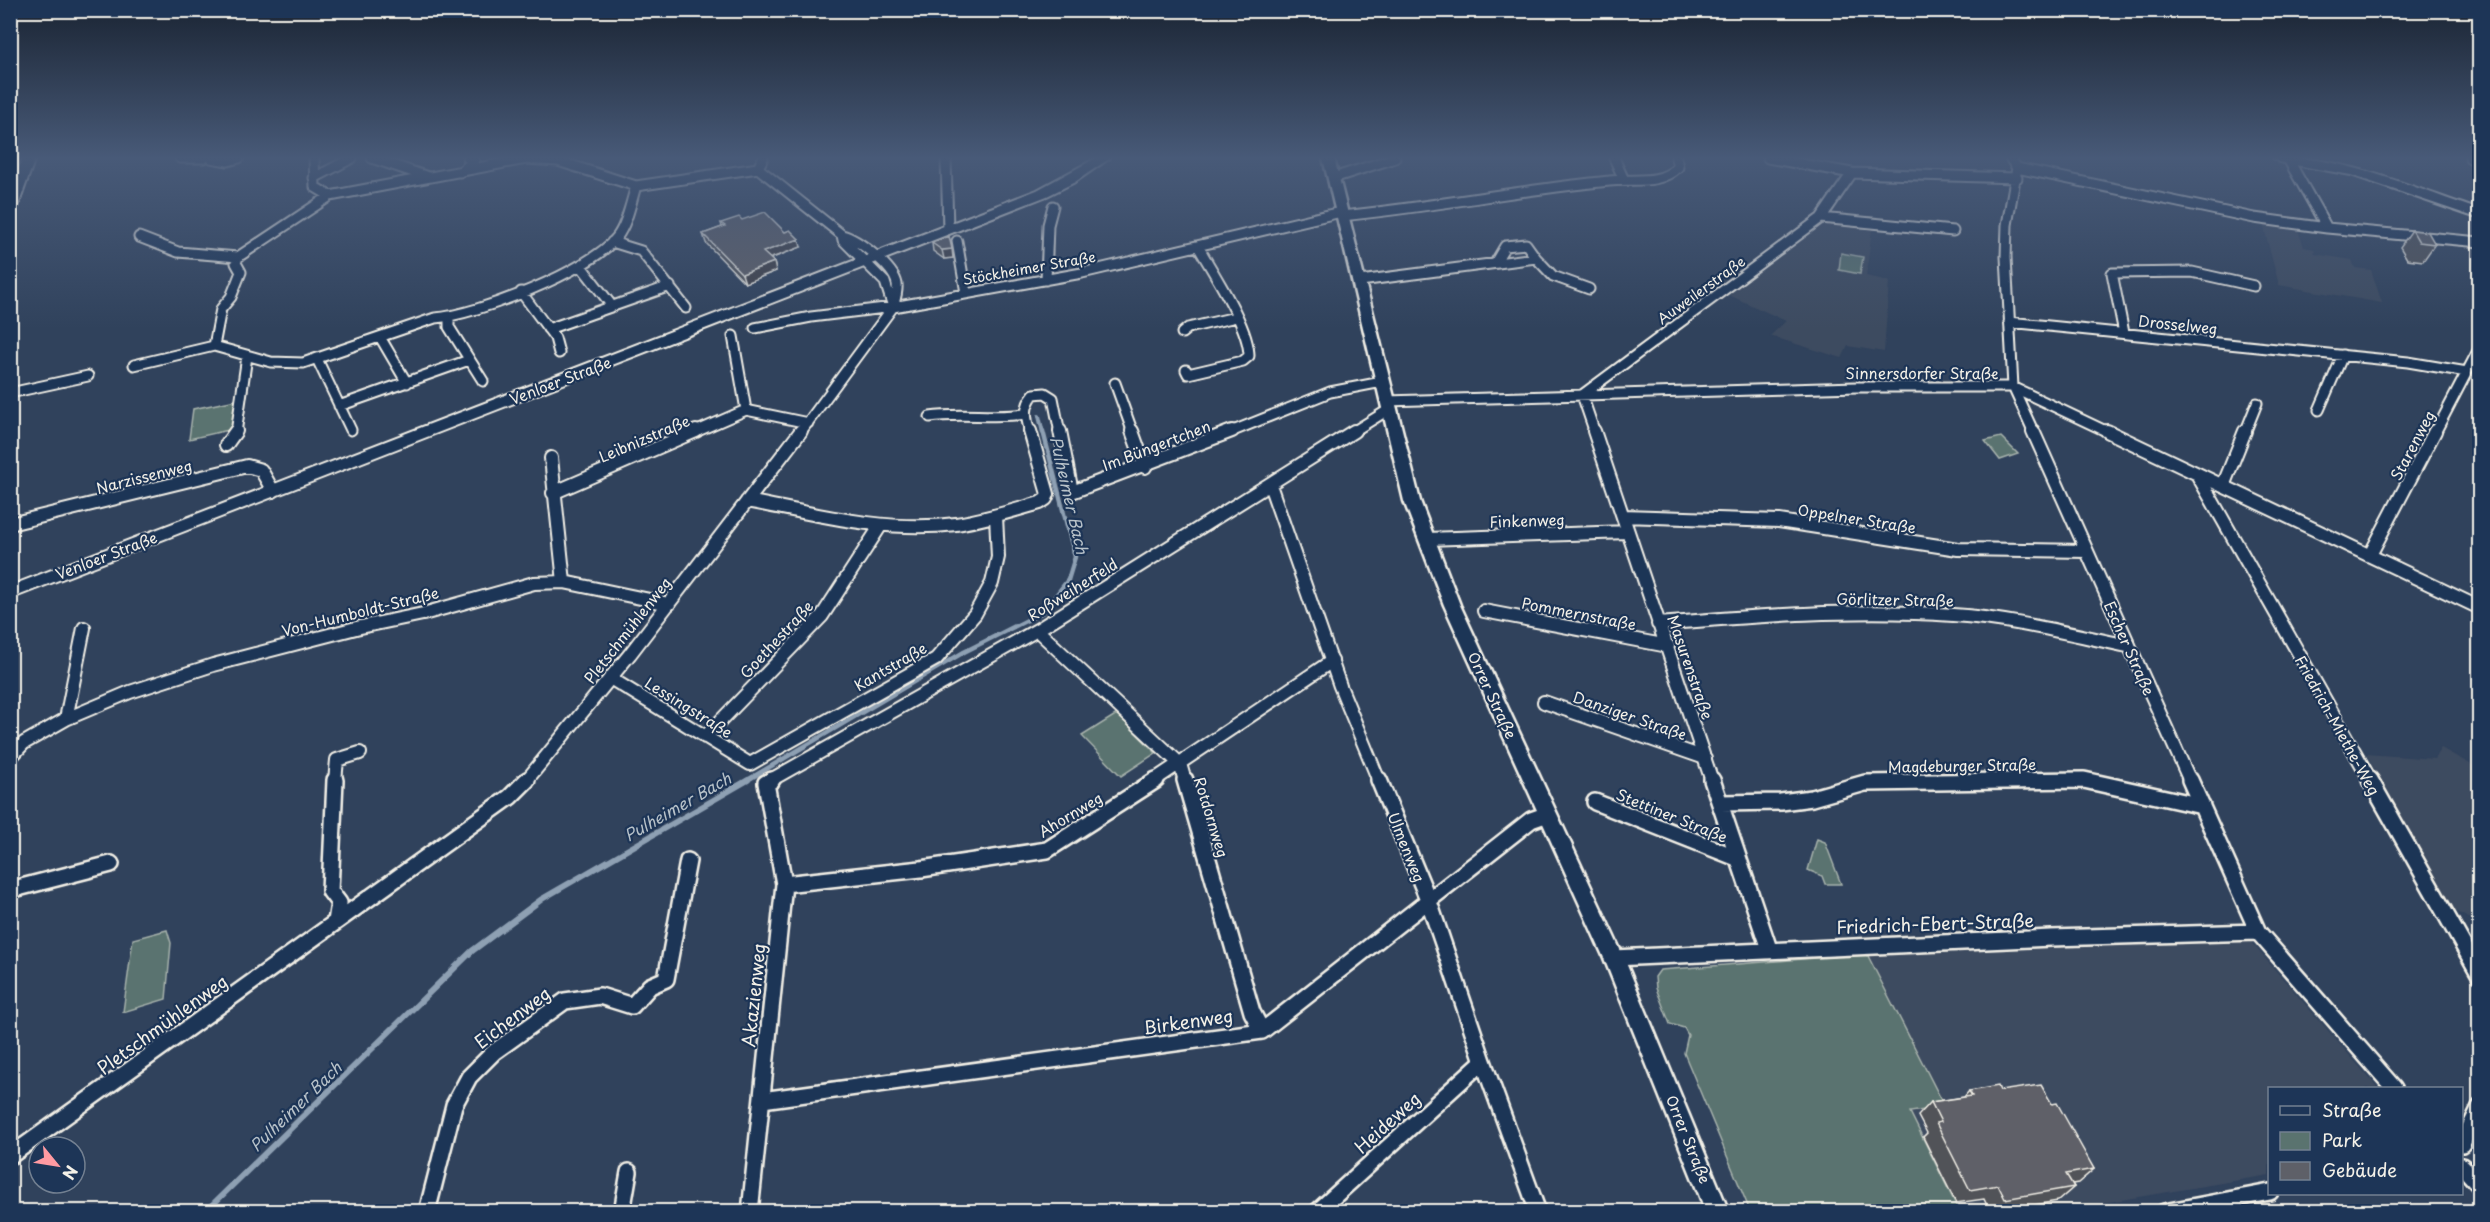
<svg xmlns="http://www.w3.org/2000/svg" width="2490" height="1222" font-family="'Playpen Sans',sans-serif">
  <rect width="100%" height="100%" fill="#30425c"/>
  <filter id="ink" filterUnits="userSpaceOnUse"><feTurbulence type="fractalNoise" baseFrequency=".0167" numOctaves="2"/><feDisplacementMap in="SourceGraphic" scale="12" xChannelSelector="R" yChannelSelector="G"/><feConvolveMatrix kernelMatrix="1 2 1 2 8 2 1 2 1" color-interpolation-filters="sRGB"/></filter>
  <g filter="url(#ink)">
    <!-- built -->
    <path fill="#3e4b60" d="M1827,222L1872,229L1866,276L1889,281L1884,352L1848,346L1842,358L1770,336L1786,321L1729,295Z
      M2263,224L2298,230L2304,247L2314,249L2315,254L2352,260L2355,268L2371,270L2382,303L2279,285Z
      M2441,748L2479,769V924L2454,910L2366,754L2434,759Z
      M2250,941L2378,1088H2270L2269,1175L2055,1211H1959L1910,1112L1945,1107L1867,954Z"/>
    <!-- green -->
    <path fill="#5a736f" stroke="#a7b2ac" stroke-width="1.5" d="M1841,253L1863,257L1860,274L1839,270Z
      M236,400L233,429L189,439L193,409Z
      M2001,437L2018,454L2000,460L1985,441Z
      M1117,714L1156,753L1121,776L1082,736Z
      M1817,839L1825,842L1841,884H1825L1822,876L1808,870Z
      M167,930L171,943L166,999L123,1012L133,939Z
      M1867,954L1945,1107L1910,1112L1959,1211H1750L1684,1053L1688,1035L1684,1028L1670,1024L1656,988L1655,977L1660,970Z"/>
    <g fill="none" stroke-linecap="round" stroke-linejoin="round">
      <!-- stream-far2 -->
      <path stroke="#8ea0b3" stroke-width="4" d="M1039,416L1043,433"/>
      <!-- stream-far1 -->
      <path stroke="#8ea0b3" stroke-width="4.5" d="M746,781L964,652L1043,612L1068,580L1075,557L1043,431"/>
      <!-- stream -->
      <path stroke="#8ea0b3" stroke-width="6" d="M205,1212L472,951L542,899L748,780"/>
      <defs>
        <path id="minor-far2" d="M180,158H204
          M211,158L228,161L239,158
          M314,158L315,187L330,196
          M372,158L428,177
          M763,158L758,168L842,235L843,240L885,282L893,307
          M946,158L948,229
          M1614,158L1624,180
          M1768,158L1852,173L2017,178
          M2010,158L2017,168L2007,225L2006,257L2013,387L2034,433
          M2470,158L2480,160
          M2288,159L2327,228
          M2017,168L2254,218L2327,228L2480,242
          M460,172L475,160L468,158
          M314,178L352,158
          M1333,178L1395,158
          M1342,216C1431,207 1519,190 1609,181C1633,178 1659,186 1678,167L1676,158
          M1821,218L1953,231
          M139,237L178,252L238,257
          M957,241L966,293
          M612,242L641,251L686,308
          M238,257L236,263L241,272L231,297L221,309L214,346L271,362L303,363L435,318C477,315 590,271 617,237C627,224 631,202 636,186
          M238,257L330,196L526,159L558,161L636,186L758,168
          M1495,263L1505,246L1526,244L1536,258
          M581,266L612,306
          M1046,280L1048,225L1053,206
          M1360,281L1536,258L1553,276L1589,289
          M521,292L555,338L559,353
          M449,317V327L483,381
          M2009,322L2408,362L2467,372
          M755,328L811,317L893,307L1082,273L1341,212
          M548,329L670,286
          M1182,333L1188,328L1236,317
          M2124,333L2112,273L2192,272L2254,286
          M733,336L746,410
          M380,337L407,383
          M317,359L351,430
          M134,365L214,346
          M1186,370L1188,374L1243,361L1249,356C1249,326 1213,273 1198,246
          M1115,383L1133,433
          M10,393L88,376
          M1386,401L1857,387H2013L2110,433
          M339,406L469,360
          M746,410L808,423
          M2319,410L2343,355
          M930,417C962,412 993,419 1025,414
          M236,433L247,356
          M693,433L746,410
          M800,433L893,307C895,300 898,292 897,284C894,267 858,239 842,235
          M1030,433C1026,418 1023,407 1034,394L1045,393L1053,398L1060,433
          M1228,433L1330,392L1382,382
          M1351,433L1388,410
          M1595,433L1582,395L1821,218L1852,173
          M2245,433L2257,403
          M2435,433L2480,347"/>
        <path id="minor-far1" d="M1060,431L1072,492L1232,431
          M1132,431L1145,467
          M1594,431L1712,781
          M2033,431L2190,781
          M2107,431L2480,608
          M226,445L236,431
          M551,458L564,582
          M2197,474L2371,781
          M1270,485L1340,686L1379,781
          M2223,486L2245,431
          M553,493L696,431
          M747,501C815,514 886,533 956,524C984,520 1012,511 1040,503L1046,499L1048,494L1030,431
          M1623,516L1779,521L1958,549L2086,551
          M10,524L247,466L261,470L273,491
          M1427,539L1628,532
          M2370,555L2435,431
          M1484,611L1668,646
          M1658,624C1756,616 1855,608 1953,615C2012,619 2070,634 2128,646
          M1037,630L1180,764L1185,781
          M610,678L750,764L936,659L975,614L992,583L998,557L996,516
          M1544,702L1705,758
          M66,719L84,628
          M705,737L822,616L881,525
          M10,758L24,743L66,719L130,692L213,665L356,628L423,614L534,583L564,582L669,604
          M335,781L337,760L360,753
          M526,781L630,654L801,431
          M769,781L1037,630L1354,431
          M1153,781L1332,661
          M1998,781H2089"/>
        <path id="minor" d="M335,780L330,891L339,903L336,922
          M1185,780L1252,1012L1262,1031
          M1379,780L1428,899L1483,1061L1538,1212
          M1712,780L1769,949
          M2190,780L2258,932L2394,1088
          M2370,780L2480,975
          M1595,802L1737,858
          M1721,803L1781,802L1812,798L1865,783L2084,780L2202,806
          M784,884L921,869L1047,850L1156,780
          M10,890L111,864
          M1614,958L2051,938L2258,932
          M762,1100L1262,1031L1531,820L1548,814
          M2462,1144L2480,1107
          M10,1156L510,797L527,780
          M2462,1166L2480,1186
          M427,1212L454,1105L469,1077L494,1052L565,1001L600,996L632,1006L650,986L666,979L688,861
          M622,1212L629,1172
          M750,1212L784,884L766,783L772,780
          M1317,1212L1483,1061
          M2164,1212L2270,1192"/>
        <path id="tertiary" d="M1323,158H1334L1420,501L1460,605L1624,958L1729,1212H1706L1604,958L1444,605L1404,501Z"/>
        <path id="secondary" d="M23,158H35L17,209L10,213V190Z
          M1096,158H1110L1075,182L1047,196L10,599V586L1037,190Z
          M2273,158C2337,153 2419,190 2480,210V219L2351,175L2279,162Z"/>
      </defs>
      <!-- minor-far2 casing -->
      <use href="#minor-far2" stroke="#f4f1e8" stroke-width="13"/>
      <!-- minor-far1 casing -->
      <use href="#minor-far1" stroke="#f4f1e8" stroke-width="16"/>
      <!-- minor casing -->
      <use href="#minor" stroke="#f4f1e8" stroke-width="20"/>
      <!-- tertiary casing -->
      <use href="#tertiary" stroke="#f4f1e8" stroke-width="5"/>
      <!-- secondary casing -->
      <use href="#secondary" stroke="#f4f1e8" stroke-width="4"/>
      <!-- minor-far2 -->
      <use href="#minor-far2" stroke="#1d3557" stroke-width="9"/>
      <!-- minor-far1 -->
      <use href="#minor-far1" stroke="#1d3557" stroke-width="12"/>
      <!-- minor -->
      <use href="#minor" stroke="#1d3557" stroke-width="15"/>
      <!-- tertiary -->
      <use href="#tertiary" fill="#1d3557" fill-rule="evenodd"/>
      <!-- secondary -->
      <use href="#secondary" fill="#1d3557" fill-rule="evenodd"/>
    </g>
    <!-- wall -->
    <path fill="#515359" stroke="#f4f1e8" stroke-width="1.5" d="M742,220L801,247L770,259L774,262L776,271L745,283L706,243L703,234L722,227L721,223Z
      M2412,230L2435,244L2423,261L2407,259L2400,247Z
      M949,236L953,258L944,259L933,251L932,243Z
      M1969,1091H2000L2052,1104L2094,1169L2078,1183L2072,1184L2074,1187L2058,1201L1993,1212H1990L1984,1199L1956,1203L1923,1137L1927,1133L1918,1116L1931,1102L1964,1097Z"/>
    <!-- shaded-wall -->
    <path fill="#424349" stroke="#f4f1e8" stroke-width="1.5" d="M799,239L801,247L766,260L763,252Z
      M952,249L953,258L944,259L942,250Z
      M774,262L776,271L745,283L742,274Z"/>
    <!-- building -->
    <path fill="#5e6068" stroke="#f4f1e8" stroke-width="1.5" d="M765,212L785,232L790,230L799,239L763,252L774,262L742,274L703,234L725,226L721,223L739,217L742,220Z
      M2412,230L2428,232L2435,244L2419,242Z
      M949,236L952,249L942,250L932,243Z
      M2041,1085L2052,1104L2057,1103L2094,1169L2066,1174L2074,1187L2005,1199L1998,1185L1970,1190L1936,1123L1941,1122L1931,1102L1972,1096L1969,1091L1998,1086L2000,1091Z"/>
  </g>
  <!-- sky -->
  <linearGradient id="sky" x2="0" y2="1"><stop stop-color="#1a2433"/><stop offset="0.48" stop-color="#485a78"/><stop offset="1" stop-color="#485a78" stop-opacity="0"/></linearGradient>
  <rect width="2490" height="329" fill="url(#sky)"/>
  <g text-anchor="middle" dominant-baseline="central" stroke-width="4.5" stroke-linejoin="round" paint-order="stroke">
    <!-- far-street labels -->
    <g font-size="14" fill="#f4f1e8" stroke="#1d3557">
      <text transform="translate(1029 268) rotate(-10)">Stöckheimer Straße</text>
      <text transform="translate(1701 290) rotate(-36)">Auweilerstraße</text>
    </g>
    <!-- street labels -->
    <g font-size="15" fill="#f4f1e8" stroke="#1d3557">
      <text transform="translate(2178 324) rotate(6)">Drosselweg</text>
      <text x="1922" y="372">Sinnersdorfer Straße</text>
      <text transform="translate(560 380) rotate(-21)">Venloer Straße</text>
      <text transform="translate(644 438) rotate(-23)">Leibnizstraße</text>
      <text transform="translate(1156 445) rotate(-21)">Im Büngertchen</text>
      <text transform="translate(2412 445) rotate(-62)">Starenweg</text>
      <text transform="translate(144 476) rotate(-14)">Narzissenweg</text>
      <text transform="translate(1857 518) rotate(9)">Oppelner Straße</text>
      <text transform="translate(1527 520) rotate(-2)">Finkenweg</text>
      <text transform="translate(106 555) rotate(-21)">Venloer Straße</text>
      <text transform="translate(1072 589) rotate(-32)">Roßweiherfeld</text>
      <text transform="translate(1895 599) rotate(1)">Görlitzer Straße</text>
      <text transform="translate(360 611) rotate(-14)">Von-Humboldt-Straße</text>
      <text transform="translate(1579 613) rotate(11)">Pommernstraße</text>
      <text transform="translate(627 630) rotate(-52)">Pletschmühlenweg</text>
      <text transform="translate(776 639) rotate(-47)">Goethestraße</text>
      <text transform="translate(2130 648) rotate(66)">Escher Straße</text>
      <text transform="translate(890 666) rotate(-30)">Kantstraße</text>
      <text transform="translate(1691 667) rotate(71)">Masurenstraße</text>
      <text transform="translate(1493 695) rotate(65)">Orrer Straße</text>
      <text transform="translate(689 707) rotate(32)">Lessingstraße</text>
      <text transform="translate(1630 715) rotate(19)">Danziger Straße</text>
      <text transform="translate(2338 725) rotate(61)">Friedrich-Miethe-Weg</text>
      <text transform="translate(1962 765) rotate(-1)">Magdeburger Straße</text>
      <text transform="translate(1070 814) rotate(-31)">Ahornweg</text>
      <text transform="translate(1672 815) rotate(22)">Stettiner Straße</text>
      <text transform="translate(1212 817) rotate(73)">Rotdornweg</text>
      <text transform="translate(1407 847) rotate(68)">Ulmenweg</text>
      <text transform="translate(1689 1139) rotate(68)">Orrer Straße</text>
    </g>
    <!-- water labels -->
    <g font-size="16" font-style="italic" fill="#b8c2c9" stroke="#1d3557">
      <text transform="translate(1070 495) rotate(77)">Pulheimer Bach</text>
      <text transform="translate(677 806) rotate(-30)">Pulheimer Bach</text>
      <text transform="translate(295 1106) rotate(-44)">Pulheimer Bach</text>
    </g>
    <!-- near-street labels -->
    <g font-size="18" fill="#f4f1e8" stroke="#1d3557">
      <text transform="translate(1935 923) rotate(-2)">Friedrich-Ebert-Straße</text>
      <text transform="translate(753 995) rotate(-84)">Akazienweg</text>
      <text transform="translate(512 1017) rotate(-37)">Eichenweg</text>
      <text transform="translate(1188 1021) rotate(-8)">Birkenweg</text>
      <text transform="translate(162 1024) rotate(-36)">Pletschmühlenweg</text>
      <text transform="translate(1387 1122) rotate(-42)">Heideweg</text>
    </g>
  </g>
  <!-- margin -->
  <rect width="2490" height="1222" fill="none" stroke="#1d3557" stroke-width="36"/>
  <rect x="18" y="18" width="2454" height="1186" fill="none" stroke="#f4f1e8" stroke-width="2" filter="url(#ink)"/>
  <!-- legend -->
  <rect x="2268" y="1087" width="195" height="108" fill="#1d3557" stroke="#738091" stroke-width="1.5"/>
  <rect x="2280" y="1106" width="30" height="9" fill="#1d3557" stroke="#738091" stroke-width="1.5"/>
  <text x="2322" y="1117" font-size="18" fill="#f4f1e8">Straße</text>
  <rect x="2280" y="1132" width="30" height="18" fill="#5a736f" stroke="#738091" stroke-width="1.5"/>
  <text x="2322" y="1147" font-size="18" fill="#f4f1e8">Park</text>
  <rect x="2280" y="1162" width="30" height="18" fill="#5e6068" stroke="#738091" stroke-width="1.5"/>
  <text x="2322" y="1177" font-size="18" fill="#f4f1e8">Gebäude</text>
  <!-- north arrow -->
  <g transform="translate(57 1165) rotate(120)"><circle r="28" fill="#1d3557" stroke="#738091" stroke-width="1.5"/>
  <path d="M0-4.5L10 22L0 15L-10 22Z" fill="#ff9aa2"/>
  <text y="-9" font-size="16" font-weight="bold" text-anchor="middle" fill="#f4f1e8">N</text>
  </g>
</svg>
